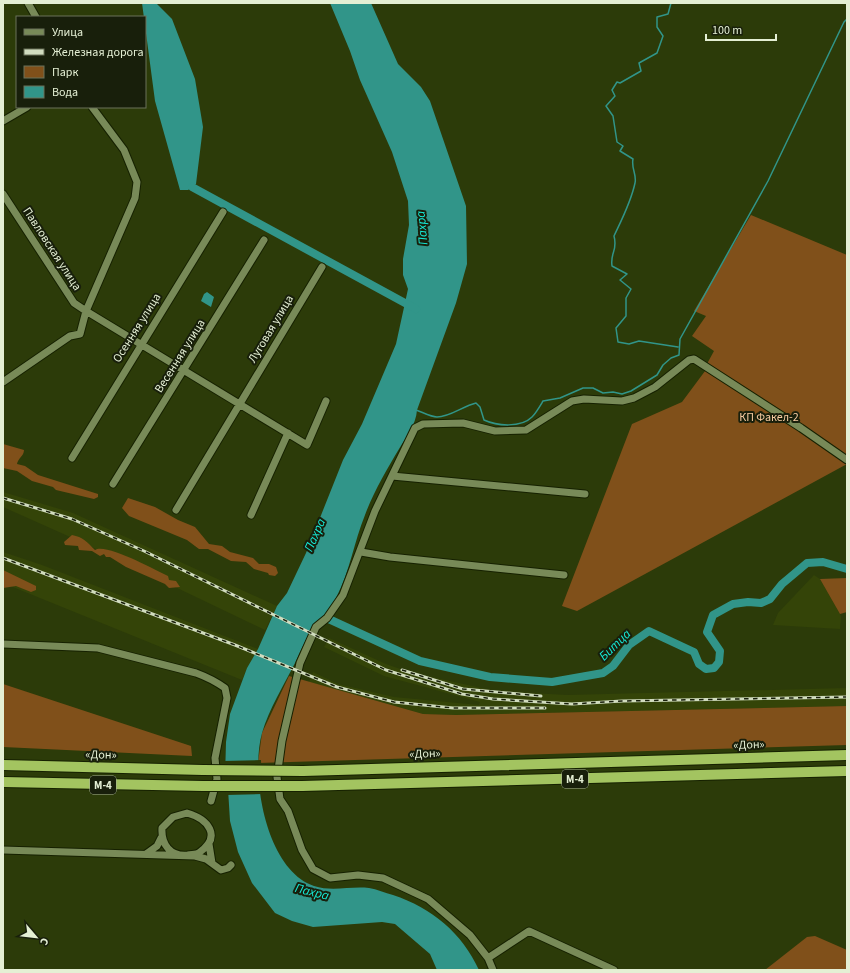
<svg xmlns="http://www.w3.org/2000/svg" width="850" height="973" font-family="'Source Sans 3',sans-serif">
  <rect width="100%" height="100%" fill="#2c3b09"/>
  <!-- built -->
  <path fill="#344408" d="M3,492L73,513L277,606L265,630L77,540L3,507Z
    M3,552L42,565L258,649L247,668L242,680L3,583Z
    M814,575L820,579L840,614L841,617L840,629L773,625L778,613Z
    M329,638L386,664L409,672L495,691L567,695L847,688V706L456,715L423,714L309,682L313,672L338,684L394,697L479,705L480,702L384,676L324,647Z"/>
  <!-- green -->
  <path fill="#80501a" d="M751,215L847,255V464L577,611L562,606L632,424L682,402L708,367V362L714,351L692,336L706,316L694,311Z
    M3,444L24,450C24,456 18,458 17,464L25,466L38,475L98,494V497L94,499L56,490L53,487L32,481L17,471L3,468Z
    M128,498L155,507L178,520L195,527L209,544L222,546L230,552L253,558L259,564H269L276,567L278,573L275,576L269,575L268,573L254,569L246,562L231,561L208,549H199L187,540L129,516L122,508Z
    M72,535C83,537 87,542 95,550C106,543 155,570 168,576L169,580L176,581L180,587L169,588L165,584L126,567L110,557H106L104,554L100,556L92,551L79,550L78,546L65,545L64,542Z
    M3,570L36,586V590L31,592L16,586L3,588Z
    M847,578V612L840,614L820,579Z
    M289,676L423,714L456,715L847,706V745L258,763L262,733Z
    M3,684L191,746L192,756L3,747Z
    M815,936L847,950V970H765L807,937Z"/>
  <!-- water -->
  <path fill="#319589" d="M142,3H156L172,19L195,79L203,127L196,184L188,190H180L155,101Z
    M330,3H371L398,64L421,87L430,101L466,206L467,264L456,303L417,410C416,425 406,437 399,449C387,469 373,493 365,515C354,542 350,571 336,598C330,610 320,619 312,630C305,640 300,652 295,663C284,685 269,709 262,733C250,776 266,870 314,886C332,892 350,886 369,888C377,889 385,893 393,895C432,908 462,933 479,970H437L430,954L395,924L382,922L313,927L292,921L275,913L252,883L238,852L230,821L228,789L225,778L226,742L230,714L247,668L258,649L277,606L287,593L306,553L343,460L362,424L396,344L408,289L403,275V259L409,225L408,201L392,152L360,80L350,51Z
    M207,292L214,297L211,307L201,301L204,294Z"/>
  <!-- pier -->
  <path fill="#2c3b09" d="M261,760L262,794L226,795L223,778V761Z"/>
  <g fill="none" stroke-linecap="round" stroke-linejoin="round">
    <!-- stream -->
    <path stroke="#319589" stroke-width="1.5" d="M671,3L668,14L657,17V27L663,36L657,53L639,63L641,71L620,83L617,82L612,90L615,96L606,106L613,116L617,142L623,146L620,151L633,159C631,168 637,175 635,183C631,202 622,219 614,236C618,251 610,252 612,266L627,274L620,280L631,289L626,298V316L616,328L618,342L629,344L639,341L678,347
      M416,410C422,412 431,417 437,417C450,417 463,406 476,403L480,407L484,420C497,426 521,428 532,417C536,413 540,406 543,401L560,398L583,388H593L603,393L613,392L622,394L631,391L657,375L663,365L671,358L679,355L680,339L768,181L844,22L847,19"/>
    <!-- river -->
    <path stroke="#319589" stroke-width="8" d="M192,187L416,309
      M320,615L420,661L490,677L552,682L603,673L613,666L629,645L649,631L694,652L699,664L706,669L714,668L719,662L720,651L707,632L713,615L733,604L748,602L761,603L770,599L782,584L807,563L823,562L847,569"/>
    <defs>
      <path id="minor" d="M28,3L36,17
        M3,121L27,107
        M3,194L74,303L86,311L307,445L326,401
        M3,382L70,336L80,334L86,311L135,198L137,182L124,150L92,107
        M72,458L223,212
        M392,476L585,494
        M113,484L264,240
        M176,510L322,267
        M251,515L288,433
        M361,552L390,557L564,575
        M3,644L98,648L196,673C207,677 215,681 225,688L227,698L215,758L217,779L211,801
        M187,813C208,819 222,836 200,852C197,855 192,854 188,855C170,857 161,844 162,828L173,817Z
        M209,844L212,863
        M3,850L195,856L206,859L221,870L228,868L231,865
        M146,854L157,846L161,838
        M488,958L493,970
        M614,970L529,931L488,958L470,935L428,899L383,878L358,875L330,878L313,869L302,850L288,811L280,799L277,777L282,741L300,663L316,627L327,618L343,595L375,511L415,428L423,424L463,423L495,431L526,430L572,401L584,399L622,401L634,398L655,387L689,360L694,359L801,428L847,460"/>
      <path id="highway" d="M3,765L203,770
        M303,771L847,755
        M3,782L203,786
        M302,786L847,771"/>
    </defs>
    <!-- minor casing -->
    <use href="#minor" stroke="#162100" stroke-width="9"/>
    <!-- highway casing -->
    <use href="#highway" stroke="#162100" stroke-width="12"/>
    <!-- minor -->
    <use href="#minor" stroke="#788a58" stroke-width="7"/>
    <!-- highway -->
    <use href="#highway" stroke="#a3c460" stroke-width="10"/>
    <defs>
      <path id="rail" d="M3,498L72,519L144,551L386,670L462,694L493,699L572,704L622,701L847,697
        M3,558L235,645L337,687L394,702L453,708H545
        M402,670L463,689L541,696"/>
    </defs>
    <!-- rail casing -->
    <use href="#rail" stroke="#d1dcbf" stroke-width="3"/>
    <!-- rail -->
    <use href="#rail" stroke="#181f0b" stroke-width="1.5" stroke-dasharray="4.5" stroke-linecap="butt"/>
    <defs>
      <path id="highway-bridge" d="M203,770L303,771
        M203,786H302"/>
    </defs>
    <!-- highway-bridge casing -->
    <use href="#highway-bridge" stroke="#162100" stroke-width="12" stroke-linecap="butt"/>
    <!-- highway-bridge -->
    <use href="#highway-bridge" stroke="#a3c460" stroke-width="10"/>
  </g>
  <g text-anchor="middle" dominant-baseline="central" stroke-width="4" stroke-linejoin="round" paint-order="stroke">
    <!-- shield labels -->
    <g fill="#181f0b" stroke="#a7b198" stroke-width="1">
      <rect x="562" y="770" width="26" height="18" rx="3"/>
      <rect x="90" y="776" width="26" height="18" rx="3"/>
    </g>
    <g font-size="11" font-weight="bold" fill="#e4efd4">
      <text x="575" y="779">М-4</text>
      <text x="103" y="785">М-4</text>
    </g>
    <!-- street labels -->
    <g font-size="12" fill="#e4efd4" stroke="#181f0b">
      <text transform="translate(52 249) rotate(57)">Павловская улица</text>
      <text transform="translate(137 328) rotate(-58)">Осенняя улица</text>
      <text transform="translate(271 329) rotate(-59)">Луговая улица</text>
      <text transform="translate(180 356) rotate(-58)">Весенняя улица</text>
      <text transform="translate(749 745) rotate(-2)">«Дон»</text>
      <text transform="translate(425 754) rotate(-2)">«Дон»</text>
      <text transform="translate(101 755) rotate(1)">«Дон»</text>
    </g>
    <!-- park labels -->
    <g font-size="12" fill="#f7cba2" stroke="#181f0b">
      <text x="769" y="417">КП Факел-2</text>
    </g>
    <!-- water labels -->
    <g font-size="13" font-style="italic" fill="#16ead7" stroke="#181f0b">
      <text transform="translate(422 228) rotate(-95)">Пахра</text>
      <text transform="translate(315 535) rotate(-66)">Пахра</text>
      <text transform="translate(615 645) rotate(-44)">Битца</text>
      <text transform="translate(312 892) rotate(14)">Пахра</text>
    </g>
  </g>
  <!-- border -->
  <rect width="850" height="973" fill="none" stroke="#e4efd4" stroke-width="8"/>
  <!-- legend -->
  <rect x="16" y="16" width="130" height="92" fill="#181f0b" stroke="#6a725b"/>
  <rect x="24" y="29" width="20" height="6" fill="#788a58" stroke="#6a725b"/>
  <text x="52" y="36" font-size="12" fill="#e4efd4">Улица</text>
  <rect x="24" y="49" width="20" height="6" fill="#d1dcbf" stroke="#6a725b"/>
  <text x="52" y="56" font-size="12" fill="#e4efd4">Железная дорога</text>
  <rect x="24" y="66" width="20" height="12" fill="#80501a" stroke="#6a725b"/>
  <text x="52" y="76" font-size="12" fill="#e4efd4">Парк</text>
  <rect x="24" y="86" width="20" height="12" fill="#319589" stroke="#6a725b"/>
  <text x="52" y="96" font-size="12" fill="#e4efd4">Вода</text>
  <!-- north arrow -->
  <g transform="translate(36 937) rotate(118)" stroke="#181f0b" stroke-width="3" paint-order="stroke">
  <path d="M0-3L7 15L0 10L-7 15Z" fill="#e4efd4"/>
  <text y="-6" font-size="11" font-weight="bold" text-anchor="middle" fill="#e4efd4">С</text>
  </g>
  <!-- scale -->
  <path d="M706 34v6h70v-6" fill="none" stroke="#e4efd4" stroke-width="2"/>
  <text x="712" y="34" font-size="12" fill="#e4efd4" stroke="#181f0b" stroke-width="3" paint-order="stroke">100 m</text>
</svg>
